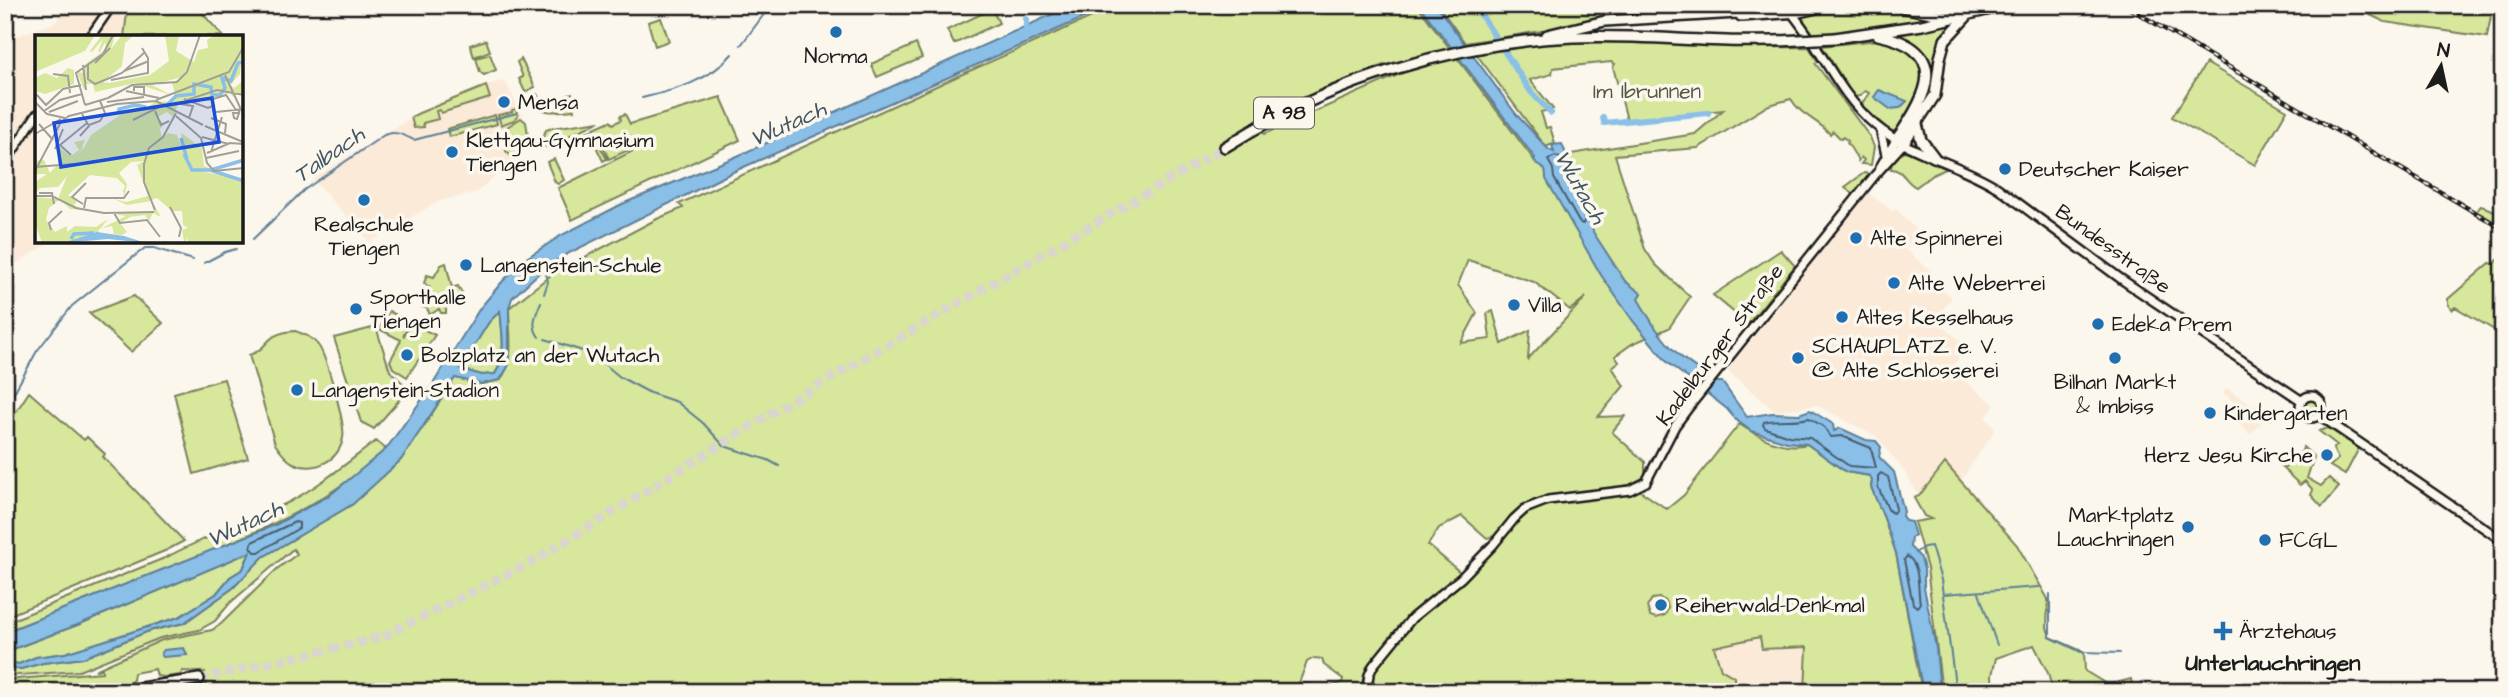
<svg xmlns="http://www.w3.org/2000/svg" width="2508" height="697" font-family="'Architects Daughter',sans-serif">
  <rect width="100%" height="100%" fill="#fbf7ec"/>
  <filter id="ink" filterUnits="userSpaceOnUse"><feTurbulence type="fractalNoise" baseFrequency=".0143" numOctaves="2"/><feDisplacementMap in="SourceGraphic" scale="14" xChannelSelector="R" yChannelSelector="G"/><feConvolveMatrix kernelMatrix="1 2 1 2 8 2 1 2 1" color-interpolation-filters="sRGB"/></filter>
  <g filter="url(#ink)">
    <!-- built -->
    <path fill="#fbead8" d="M68,5H115L126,13L124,37H37V242H51L9,268L5,269V40L56,22Z
      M501,81L506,83L526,122L529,141L510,162L477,192L437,202L370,242L312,179L419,113L441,102Z
      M1868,193L1892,211L1896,209L1918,232L1905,249L1931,271L1927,277L1952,297L1935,320L1967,346L1951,370L1995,405L1985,418L1996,428L1961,481L1945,464L1919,496L1905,472L1877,437L1816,405L1775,411L1727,371Z
      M2227,388L2258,408L2257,413L2265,419L2250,435L2228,412L2236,404L2223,393Z
      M1760,637L1762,649L1807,647L1805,692H1734V677L1721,669L1714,647Z"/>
    <!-- green -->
    <path fill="#d7e79b" stroke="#7a825c" stroke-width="2" fill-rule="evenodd" d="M128,5H195L223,36L124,37Z
      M1119,5H1417L1534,160L1695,134L1723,110L1627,120L1613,67L1615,64L1611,62L1553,68L1552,74L1530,80L1553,109L1541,112L1546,128L1550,127L1555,143L1546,147L1477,55C1505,49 1534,43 1561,42C1644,36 1727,50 1809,47L1818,62L1815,63L1870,137L1874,147L1871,165L1861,164L1864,160L1861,157L1858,161C1854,153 1851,148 1847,143L1848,141L1843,137L1841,139L1833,131L1830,134C1816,118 1802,117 1791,99L1769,105L1698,148L1615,155L1645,249L1655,264L1690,297L1669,328L1632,344L1615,356L1619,362L1612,367L1624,386L1598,417L1625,416L1612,432L1645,462V477L1633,486L1667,509L1684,495L1739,424C1759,437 1782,450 1807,444L1846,472L1870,476L1872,481L1871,487L1884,518L1896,553L1922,692H1805L1807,647L1762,649L1760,637L1714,647L1721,669L1734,677V692H167L168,688L206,685L205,672L182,671L181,675L163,677L157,676L155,669L134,673L133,680C113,697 33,692 5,692V680L102,672V669L95,670L162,640L212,630L221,624L277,569L297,554L293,549L230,603L215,621L199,630L160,638L79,671L5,676V667L21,669L43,663L83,658L149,631L184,623L233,588L263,557L353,504L423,428L455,377L481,384L500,380C516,361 509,332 509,308L551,275L657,219L683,208L679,204L958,76ZM1386,64L1398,75L1264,134L1253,123L1264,116L1269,106L1267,101L1280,95L1283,100L1292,103ZM1468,260L1534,282L1570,310L1586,297L1528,359L1530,330L1502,344L1493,311L1487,313L1490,339L1461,343L1477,313L1458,285ZM1462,516L1487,538L1510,532L1467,578L1428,545L1439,528ZM1659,598L1666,601L1668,608L1665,615L1656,618L1650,616L1647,607L1652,599ZM1314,658L1322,659L1324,665L1343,679L1342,683L1327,687L1299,683L1307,662Z
      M1438,5H1730L1732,10L1603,18L1548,30L1465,43Z
      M1907,5H1989L1952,12Z
      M2349,5H2493L2487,37L2385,22Z
      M1865,6L1933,16L1932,19L1845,32L1813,34L1802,19L1801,16L1808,13Z
      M992,9L999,23L954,44L947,30Z
      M661,18L669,41L655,46L648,22Z
      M1954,24L1933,92L1922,107L1929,85L1925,60L1897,35Z
      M486,40L490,51L474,57L470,45Z
      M1878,40C1901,42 1921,53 1922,78C1923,80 1923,88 1923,89C1919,101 1904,120 1897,132L1889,130L1861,105L1869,93L1865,91L1859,96L1854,97L1822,46Z
      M916,44L922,58L877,77L871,64Z
      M490,54L496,70L484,75L480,72L476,58Z
      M521,59L535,87L525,92L519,79L523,77L517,62Z
      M2206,63L2287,110L2255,165L2172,117Z
      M486,86L490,98L441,113L440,110L436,111L438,119L423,123L424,127L414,128L411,117L419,113Z
      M537,94L542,104L572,94L573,97L569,98L574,110C556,112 539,115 528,98Z
      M721,97L740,140L572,220L558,188L641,147L639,145L609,159L594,128L610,121L613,124L621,120L620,116L625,114L630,124Z
      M516,109L518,116L514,120L501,125L498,115L512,112V110Z
      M495,115L497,124L449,137L447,129Z
      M521,118L526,122L529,141L514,159L506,151V147L509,145L504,129Z
      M600,121L546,147L540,143L546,130L552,128Z
      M591,130L607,159L603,161L593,140L589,142L586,137L579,141L577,136Z
      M1905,151L1948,168L1932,175L1916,187C1906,183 1903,169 1891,169C1891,161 1897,153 1905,151Z
      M554,159L564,180L558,184L555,182L547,162Z
      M1864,173L1869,174L1868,177L1854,194L1845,187Z
      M2481,206L2503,214V226L2476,211Z
      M1781,250L1795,266L1748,324L1713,295Z
      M2503,256V289L2495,285L2503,291V335L2455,307L2452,310L2448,305V299L2490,263L2493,264Z
      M446,263L452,288L458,286L462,293L454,298L453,304L446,306V313H441L439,309L430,315L427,308L422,307L423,297H428L430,288L424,283L427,275L434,277L441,265Z
      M134,296L163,323L131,352L89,313Z
      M389,311L409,322L403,337L411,323L435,335L407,377L393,368L390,361L401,340L379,329Z
      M500,311C502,332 507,355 495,374L482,375L459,369L489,322Z
      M376,327L390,371L409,389L374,429L361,422L334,338Z
      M295,331C304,334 312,337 318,345C326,355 346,425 343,438C339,461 314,473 293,463C285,459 280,451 275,444L249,355C270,349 263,333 295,331Z
      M224,379L248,458L194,474L174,393Z
      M29,392L84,440L87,437L105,454L103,457L184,541L167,550L5,617L9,435L12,418Z
      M2303 406a8 8 0 1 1 16 0a8 8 0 1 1-16 0Z
      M2328,428L2359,448L2345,475L2330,466L2338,459L2333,449L2337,445L2319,431Z
      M376,441L386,449C326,507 251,535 175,565C119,587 62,609 5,632V623L167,557C207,535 251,522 291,501C322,484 348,462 376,441Z
      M2303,447L2314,457L2307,478L2321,486L2329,478L2339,487L2322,507L2311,495L2313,490L2305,481L2300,485L2280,466L2284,469L2302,451Z
      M1945,463L2017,545L2048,599L2047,627L2050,637L2084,652L2085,671L2108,685L2131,679L2133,692H2053L2048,673L2034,645L1996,658L1992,675L1993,692H1942L1927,568L1914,522L1931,519L1924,516L1914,498L1919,496Z
      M250,552L243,569L230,577L216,594L179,617L66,653L36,657L19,664L5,662V652L80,624Z"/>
    <!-- water -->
    <path fill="#8abfe8" stroke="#5e7e96" stroke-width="2" fill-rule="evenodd" d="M1073,5H1113L737,170L567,254L540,272L512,298L509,308V365L500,380L481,384L455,378L401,460L353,504L263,557L233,588L184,623L149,631L83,658L43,663L21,669L5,667V662L19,664L36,657L65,653L179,617L216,594L230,577L243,569L250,552L80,624L5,652V632L275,525L330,495L386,449L433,384L480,308L502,282L525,259L560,236L622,204L733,158ZM500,311C502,332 507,356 495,374L482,375L460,369L489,322Z
      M1419,5H1436L1516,114L1548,149L1554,152L1552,145L1562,144L1592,217L1593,232L1625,281L1641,293L1638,299C1649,318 1661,339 1678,354C1689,365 1702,370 1713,382H1722L1747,417L1772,413L1799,414L1810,410L1833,424L1834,431L1840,428L1866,440L1876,441L1881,447L1879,457L1894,472L1904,512L1902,516L1906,521L1911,522L1915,535L1911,538L1910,547L1921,558L1924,569V587L1936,648L1940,692H1923L1896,553L1884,518L1871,487L1872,481L1870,476L1846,472L1807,444L1787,442L1751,431L1736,420L1727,409L1667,362L1633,321L1601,275L1546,179C1546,171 1546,168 1537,165L1534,160L1535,158Z
      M1879,90L1907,101L1900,108L1890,109L1874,97Z
      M184,648L187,655L163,657L161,654L164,650Z"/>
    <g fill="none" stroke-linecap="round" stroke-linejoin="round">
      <!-- shore -->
      <path stroke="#485d6e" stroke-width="2" d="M1555,156L1560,158L1585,219L1583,224L1579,222L1554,178L1553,169L1548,160Z
        M1809,418L1824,427L1831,437L1842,436L1871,448L1876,468L1849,466L1810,438L1789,436L1765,428L1763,425L1764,422C1779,418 1794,422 1809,418Z
        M1881,473L1888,477L1896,509L1893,513L1889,511L1878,487V476Z
        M295,522L299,523V528L259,552H255L251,547L252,542Z
        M1907,556C1921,565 1917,588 1920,603L1917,607L1913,604L1904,560Z"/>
      <!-- stream -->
      <path stroke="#5e7e96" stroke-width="2" d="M741,45L771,5
        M642,98C675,90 710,81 732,54
        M253,239L304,190L384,135C395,130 403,135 414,140L517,113
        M204,263L225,252L236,249
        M544,294L548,282L545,269
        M539,337C530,325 536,314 541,302
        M545,339L592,354L620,377L650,393L677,402L703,423L724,446L768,460L779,466
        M5,409L37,351L72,306L113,273L145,248H154L193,260
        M1915,553L1924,547L1931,546L1941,580L1956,692
        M1979,593L1997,645
        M1943,594L2039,587
        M2050,594V637L2081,652L2120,653"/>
      <!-- canal -->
      <path stroke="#8abfe8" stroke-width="6" d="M1479,12L1531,92L1551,113
        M1026,34V19
        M1603,117L1604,123L1708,113"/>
      <!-- highway-tunnel -->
      <path stroke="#dad6cd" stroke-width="9" stroke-dasharray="9 4.5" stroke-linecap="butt" d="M1995,8L2006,5
        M199,679L382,637L534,561L778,409L1225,147"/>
      <defs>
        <path id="secondary" d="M1785,5C1819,42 1836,92 1875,125C1911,155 1959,163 1998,188L2121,279L2302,401
          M90,37L112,5
          M1880,129L1886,155
          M5,163L37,114
          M1880,167L1896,140
          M2300 407a11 11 0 1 1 22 0a11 11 0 1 1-22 0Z
          M2319,415L2503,541
          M1366,692L1369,675L1373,666L1412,618L1461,578L1493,545L1514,519L1525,509L1548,500L1630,490L1646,482L1675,426L1689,407L1875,175L1903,144"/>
        <path id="highway" d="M1892,5L1951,17
          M1741,16L1799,12L1829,5
          M1547,35L1605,21L1737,13L1748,10L1753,5
          M1878,35C1952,50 1928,96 1896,140
          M1835,38L1922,25L1995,8
          M1917,124L1921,140L1934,157
          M1903,144L1935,95L1940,58L1945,40L1968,15
          M1225,147C1328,82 1453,42 1574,37C1648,34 1723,45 1798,40
          M115,692L199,679"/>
      </defs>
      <!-- secondary casing -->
      <use href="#secondary" stroke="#1c1c1c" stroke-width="12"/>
      <!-- highway casing -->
      <use href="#highway" stroke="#1c1c1c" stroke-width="14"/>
      <!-- secondary -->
      <use href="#secondary" stroke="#fbf7ec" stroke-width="7"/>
      <!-- highway -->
      <use href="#highway" stroke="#fbf7ec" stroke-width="9"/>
      <defs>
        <path id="rail" d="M2124,5L2503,229"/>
      </defs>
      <!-- rail casing -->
      <use href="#rail" stroke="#1c1c1c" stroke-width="4.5"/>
      <!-- rail -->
      <use href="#rail" stroke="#fbf7ec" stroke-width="2" stroke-dasharray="5" stroke-linecap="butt"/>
      <defs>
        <path id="highway-bridge" d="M1798,40L1835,38"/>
      </defs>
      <!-- highway-bridge casing -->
      <use href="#highway-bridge" stroke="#1c1c1c" stroke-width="14" stroke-linecap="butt"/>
      <!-- highway-bridge -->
      <use href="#highway-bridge" stroke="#fbf7ec" stroke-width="9"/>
    </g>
  </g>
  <!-- markers -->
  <g fill="#1f6fb2" stroke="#fbf7ec" stroke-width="2.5">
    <circle cx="836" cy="32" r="7"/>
    <circle cx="504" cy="102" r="7"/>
    <circle cx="452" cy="152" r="7"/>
    <circle cx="2005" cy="169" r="7"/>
    <circle cx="364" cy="200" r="7"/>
    <circle cx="1856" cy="238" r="7"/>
    <circle cx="466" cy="265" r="7"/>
    <circle cx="1894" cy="283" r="7"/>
    <circle cx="1514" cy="305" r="7"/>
    <circle cx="356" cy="309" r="7"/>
    <circle cx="1842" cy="317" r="7"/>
    <circle cx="2098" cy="324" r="7"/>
    <circle cx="407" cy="355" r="7"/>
    <circle cx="1798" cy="358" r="7"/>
    <circle cx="2115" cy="358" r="7"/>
    <circle cx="297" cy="390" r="7"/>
    <circle cx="2210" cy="413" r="7"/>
    <circle cx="2327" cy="455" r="7"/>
    <circle cx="2188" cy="527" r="7"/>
    <circle cx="2265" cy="540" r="7"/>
    <circle cx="1661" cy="605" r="7"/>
    <path d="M2219.5 620.5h7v7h7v7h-7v7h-7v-7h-7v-7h7z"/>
  </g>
  <g text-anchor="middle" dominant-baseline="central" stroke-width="7" stroke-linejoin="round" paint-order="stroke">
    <!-- shield labels -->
    <rect fill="#fbf7ec" stroke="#5f5e5a" stroke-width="2" x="1254" y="97.5" width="60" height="31" rx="5"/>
    <g font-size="19" font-weight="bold" fill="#1c1c1c">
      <text x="1284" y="113">A 98</text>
    </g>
    <!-- poi labels -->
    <g font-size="21" fill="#1c1c1c" stroke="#fbf7ec" text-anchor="start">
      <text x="836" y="56" text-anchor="middle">Norma</text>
      <text x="518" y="102">Mensa</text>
      <text x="466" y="140">Klettgau-Gymnasium<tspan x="466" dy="24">Tiengen</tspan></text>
      <text x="2019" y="169">Deutscher Kaiser</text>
      <text x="364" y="224" text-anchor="middle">Realschule<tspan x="364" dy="24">Tiengen</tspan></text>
      <text x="1870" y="238">Alte Spinnerei</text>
      <text x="480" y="265">Langenstein-Schule</text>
      <text x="1908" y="283">Alte Weberrei</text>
      <text x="370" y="297">Sporthalle<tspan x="370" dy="24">Tiengen</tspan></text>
      <text x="1528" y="305">Villa</text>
      <text x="1856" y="317">Altes Kesselhaus</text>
      <text x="2112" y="324">Edeka Prem</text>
      <text x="1812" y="346">SCHAUPLATZ e. V.<tspan x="1812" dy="24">@ Alte Schlosserei</tspan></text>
      <text x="421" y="355">Bolzplatz an der Wutach</text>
      <text x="2115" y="382" text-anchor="middle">Bilhan Markt<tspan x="2115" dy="24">&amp; Imbiss</tspan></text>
      <text x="311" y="390">Langenstein-Stadion</text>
      <text x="2224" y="413">Kindergarten</text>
      <text x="2313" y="455" text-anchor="end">Herz Jesu Kirche</text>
      <text x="2174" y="515" text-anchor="end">Marktplatz<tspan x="2174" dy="24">Lauchringen</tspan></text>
      <text x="2279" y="540">FCGL</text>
      <text x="1675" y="605">Reiherwald-Denkmal</text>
      <text x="2239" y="631">Ärztehaus</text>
    </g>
    <!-- park labels -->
    <g font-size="21" fill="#545942" stroke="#fbf7ec">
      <text x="1647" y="91">Im Ibrunnen</text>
    </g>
    <!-- street labels -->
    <g font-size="21" fill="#1c1c1c" stroke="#fbf7ec">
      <text transform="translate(2113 249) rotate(36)">Bundesstraße</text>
      <text transform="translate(1720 345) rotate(-53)">Kadelburger Straße</text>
    </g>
    <!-- water labels -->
    <g font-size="23" font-style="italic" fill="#425563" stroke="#fbf7ec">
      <text transform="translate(788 124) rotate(-24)">Wutach</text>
      <text transform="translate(329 155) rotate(-35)">Talbach</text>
      <text transform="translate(1580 187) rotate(60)">Wutach</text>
      <text transform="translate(245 524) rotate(-25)">Wutach</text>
    </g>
    <!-- neighbourhood labels -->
    <g font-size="23" font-weight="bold" fill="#1c1c1c" stroke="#fbf7ec">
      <text x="2273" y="663">Unterlauchringen</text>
    </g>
  </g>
  <!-- overview -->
  <g transform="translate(35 35)">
    <rect width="208" height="208" fill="#fbf7ec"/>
    <path d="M0,0H60L50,16L0,37ZM67,0H80L76,14L87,0H99L90,8L87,31L68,47L74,48L115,40L134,26L130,0H144L141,16L159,27L163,15L173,13L172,5L180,0H208L205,39L195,50L199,53L208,46V61L200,58L198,62L195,58L177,61V66L158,65L143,69L138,82L132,77L123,82L129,90L125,94L127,103L133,98L142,100L149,119L146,98L167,113L169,131L177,134L164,136L208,144V208H153L152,203L150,207L143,208L149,207L147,195L153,193L148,190L147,176H137L122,163L116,165L126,182L118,178L114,186L110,180L95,182L85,188L92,197L87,200L79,199L77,191L64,194L63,201L37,208H7L0,188V162L23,164L32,141L23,152L5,153L0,159V147L12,139H0V126L9,125L15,138L23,129L25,113L36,121L44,115L39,107L50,105L47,112L44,109L48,113L41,121L49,113L56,100L88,78L101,72L109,75L121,66L136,67L140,59L137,48L147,42L117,50L136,60L100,48L60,57L58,49H51L49,55L42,37L48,38V31L71,14L70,7L65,17H63L68,4L57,17L55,16ZM110,126L102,130L113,161L91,167L79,164L92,170L116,166L119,177H91L79,179L91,181L65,194L73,184L61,192L40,191L32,197V191L20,197L11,185L14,173L25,164L35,174L49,175L39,170L42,166L48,169L33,160L55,140L82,143L90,151L88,156L89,160L88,163H89L92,149L84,138L96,127ZM33,33L39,35V49L10,59L0,56V43L10,38L22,43Z" fill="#d7e79b" fill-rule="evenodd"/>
    <path d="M62,197L89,201L111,208L73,204L28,208Z" fill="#8abfe8"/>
    <path fill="none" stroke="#8abfe8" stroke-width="3.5" d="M132,70L141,61L159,59V49L176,52L177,60H185L190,53L187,43L196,46L203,28L209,27M84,78V74L100,70L111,72M146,103L152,124M149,119L157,135H176L209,125M175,135L209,146M36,204L39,199L59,198"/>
    <path fill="none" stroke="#a29f99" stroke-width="2" d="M60,28L75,13M48,30L51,55M53,30V44L60,49L87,38L110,17M89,36L114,26M18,39L33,41L35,58M190,40L209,81M76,45L113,38V23L107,13M91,56L124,63M99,56V52H109V60M1,59L11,70L28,54L46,50M73,63L97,50L142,47L152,37L165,0M149,64L173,73L180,70M178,64L191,60L201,75M121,65L194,37L209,11M152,65L182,55L209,60M0,67L12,79L30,83M72,67L109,62M146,69L158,71L154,83M50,70L41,38L68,19L78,0M50,70L73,63M204,75V78L202,84L199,83L198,78H204M9,76L25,65L47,59M120,76L126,90L134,86M14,77L43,66M181,77L209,74M141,81L166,103L172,128L179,136L209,133M176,83L191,89L190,98M98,85L130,69M4,89L18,105M54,90L65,86L70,78L65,66M170,91L208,107M0,99L26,84M45,101L54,91L47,79M167,102L194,109M20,114L28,94M176,117L187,82M172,118L195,108L209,109M36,120L25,110L52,88M171,123L204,116M0,132L38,129M0,136L26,87L34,81L82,69L121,66L168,90M4,158H17L19,169M0,161H17L41,173L69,178L119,177M48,169L37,162L51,148M135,172L146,193L144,202M49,173L51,163H89L94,156M120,175L109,147V129L114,113L128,102L141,78M79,178L85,188L112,185L125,202M16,195L14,188L27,176"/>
    <path fill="#1d4ed8" fill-opacity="0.15" stroke="#1d4ed8" stroke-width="3.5" d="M177,63L184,107L26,132L19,88Z"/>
    <rect width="208" height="208" fill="none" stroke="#1c1c1c" stroke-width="3.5"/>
  </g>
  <!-- margin -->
  <rect width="2508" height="697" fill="none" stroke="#fbf7ec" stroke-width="28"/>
  <rect x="14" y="14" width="2480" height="669" fill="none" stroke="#1c1c1c" stroke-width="2.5" filter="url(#ink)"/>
  <!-- north arrow -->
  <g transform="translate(2441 66) rotate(9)" stroke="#fbf7ec" stroke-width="5" paint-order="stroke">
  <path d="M0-5L12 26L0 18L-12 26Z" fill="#1c1c1c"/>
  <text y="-10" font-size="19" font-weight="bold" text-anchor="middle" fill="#1c1c1c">N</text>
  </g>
</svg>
